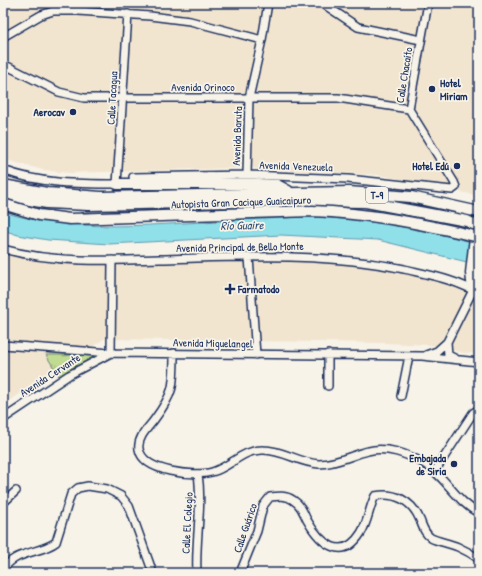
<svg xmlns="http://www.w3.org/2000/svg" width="482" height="576" font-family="'Patrick Hand',sans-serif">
  <defs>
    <pattern id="park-tufts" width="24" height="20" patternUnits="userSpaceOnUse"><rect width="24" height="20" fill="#c1db92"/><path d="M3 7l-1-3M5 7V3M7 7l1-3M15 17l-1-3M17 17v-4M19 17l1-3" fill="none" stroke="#a5bc80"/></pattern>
  </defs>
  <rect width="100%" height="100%" fill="#f7f3e8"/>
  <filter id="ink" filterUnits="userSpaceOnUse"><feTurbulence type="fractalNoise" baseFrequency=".025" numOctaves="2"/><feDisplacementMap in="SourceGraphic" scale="8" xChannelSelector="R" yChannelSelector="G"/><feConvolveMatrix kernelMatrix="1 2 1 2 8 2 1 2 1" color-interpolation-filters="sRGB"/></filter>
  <g filter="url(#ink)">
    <!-- built -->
    <path fill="#f2e5d0" d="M3,3H479V200L475,195L379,175L239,168L69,173L43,170L3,159Z
      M3,248L77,260L277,255L391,267L479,293V354L464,353L431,345L385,343L104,339L3,405Z"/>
    <!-- park -->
    <path fill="url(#park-tufts)" stroke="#6e8578" d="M46,355H97L60,378Z"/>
    <!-- water -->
    <path fill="#8fe0e9" stroke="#6199b1" d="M3,212C83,237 179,221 263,219C285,218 308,216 330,218C380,221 430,231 479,244V265L378,240L281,235L109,244L48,240L18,235L3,230Z"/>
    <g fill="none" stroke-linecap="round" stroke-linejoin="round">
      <defs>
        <path id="minor" d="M322,3L358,27L421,40
          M3,37L41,15L53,11H78L150,16L190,21L262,40
          M3,64L59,92L84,98H338L409,109
          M3,170C40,184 79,184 117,184L128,14
          M247,175L249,98L262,40L268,3
          M133,177L247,175L348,179L452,190L456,187L454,182L409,109L428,3
          M3,249C53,263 108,261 160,259C242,257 323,252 404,269C429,275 458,280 479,294
          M249,257L256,355
          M447,342L448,355L456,359
          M3,345L111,353L422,356L479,362
          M111,353L112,260
          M174,353C174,387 174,393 154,420C148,428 137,438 139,449C143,472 194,477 212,472C231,467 242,449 264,450C283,450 299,463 319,464C337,464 351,455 368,451C386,446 408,454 423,463C445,475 456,502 479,513
          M426,355L437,351L447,342L473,290
          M328,386V354
          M401,396L409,356
          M3,419L69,375L109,354
          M435,471L473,413L479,409
          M3,503L16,491
          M3,572C10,551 41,554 56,542L71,494L78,488L88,486L107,489L121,496L129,506L153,573
          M197,573C195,540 203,507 198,474
          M240,573L257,531L263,506L270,497C278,496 286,495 293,500C301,505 303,512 307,520C320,543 342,563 361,533C368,522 369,508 375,496C394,492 412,500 420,520C423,527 424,533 431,538C439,542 449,543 458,547C465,550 472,554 479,559"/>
        <path id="highway" d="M117,184H258L277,185L288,191
          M3,185L47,193L101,197L349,192L411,197L479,212
          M3,193L23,199L47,203L88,205L291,201L366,202L467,221L475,225L476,228L471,273L473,290"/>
      </defs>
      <!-- minor casing -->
      <use href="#minor" stroke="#1b2f5e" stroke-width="10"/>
      <!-- highway casing -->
      <use href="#highway" stroke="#1b2f5e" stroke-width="13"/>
      <!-- minor -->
      <use href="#minor" stroke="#f7f3e8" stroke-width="7"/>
      <!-- highway -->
      <use href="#highway" stroke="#f7f3e8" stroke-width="10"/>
      <defs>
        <path id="highway-bridge" d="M3,204L39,215L70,219L312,211C369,213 424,224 479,237"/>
      </defs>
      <!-- highway-bridge casing -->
      <use href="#highway-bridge" stroke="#1b2f5e" stroke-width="13" stroke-linecap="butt"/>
      <!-- highway-bridge -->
      <use href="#highway-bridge" stroke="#f7f3e8" stroke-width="10"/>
    </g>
  </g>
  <!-- markers -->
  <g fill="#1b2f5e" stroke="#f7f3e8" stroke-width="1.5">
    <circle cx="432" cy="89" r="4"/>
    <circle cx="73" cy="112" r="4"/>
    <circle cx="457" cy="166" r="4"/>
    <path d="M228 283h4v4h4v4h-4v4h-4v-4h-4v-4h4z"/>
    <circle cx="454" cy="464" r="4"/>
  </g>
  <g text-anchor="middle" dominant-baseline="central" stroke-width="3.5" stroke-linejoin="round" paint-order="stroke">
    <!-- shield labels -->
    <rect fill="#f7f3e8" stroke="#5d6a87" stroke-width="1" x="366" y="187" width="22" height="16" rx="3"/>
    <g font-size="10" font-weight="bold" fill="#1b2f5e">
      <text x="377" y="195">T-9</text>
    </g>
    <!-- street labels -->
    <g font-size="11" fill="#1b2f5e" stroke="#f7f3e8">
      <text transform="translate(404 75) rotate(-81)">Calle Chacaíto</text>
      <text x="203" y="87">Avenida Orinoco</text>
      <text transform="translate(112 98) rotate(-87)">Calle Tacagua</text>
      <text transform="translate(237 136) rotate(-88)">Avenida Baruta</text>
      <text transform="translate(296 166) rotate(2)">Avenida Venezuela</text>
      <text transform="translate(241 202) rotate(-2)">Autopista Gran Cacique Guaicaipuro</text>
      <text transform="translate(240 247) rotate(-1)">Avenida Principal de Bello Monte</text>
      <text transform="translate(213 343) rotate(1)">Avenida Miguelangel</text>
      <text transform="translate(50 375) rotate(-33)">Avenida Cervante</text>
      <text transform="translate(187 523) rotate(-87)">Calle El Colegio</text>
      <text transform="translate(245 528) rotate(-71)">Calle Guárico</text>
    </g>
    <!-- poi labels -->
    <g font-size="11" font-weight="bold" fill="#1b2f5e" stroke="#f7f3e8" text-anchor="end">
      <text x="440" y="83" text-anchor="start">Hotel<tspan x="440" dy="13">Miriam</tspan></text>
      <text x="65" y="112">Aerocav</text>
      <text x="449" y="166">Hotel Edú</text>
      <text x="238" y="289" text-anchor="start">Farmatodo</text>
      <text x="446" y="458">Embajada<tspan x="446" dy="13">de Siria</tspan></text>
    </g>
    <!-- water labels -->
    <g font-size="12" font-style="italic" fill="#32527a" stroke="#f7f3e8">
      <text transform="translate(242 225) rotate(-1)">Río Guaire</text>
    </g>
  </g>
  <!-- margin -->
  <rect width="482" height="576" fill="none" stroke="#f7f3e8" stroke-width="16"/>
  <rect x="8" y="8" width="466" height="560" fill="none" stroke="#1b2f5e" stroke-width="1.5" filter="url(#ink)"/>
</svg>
